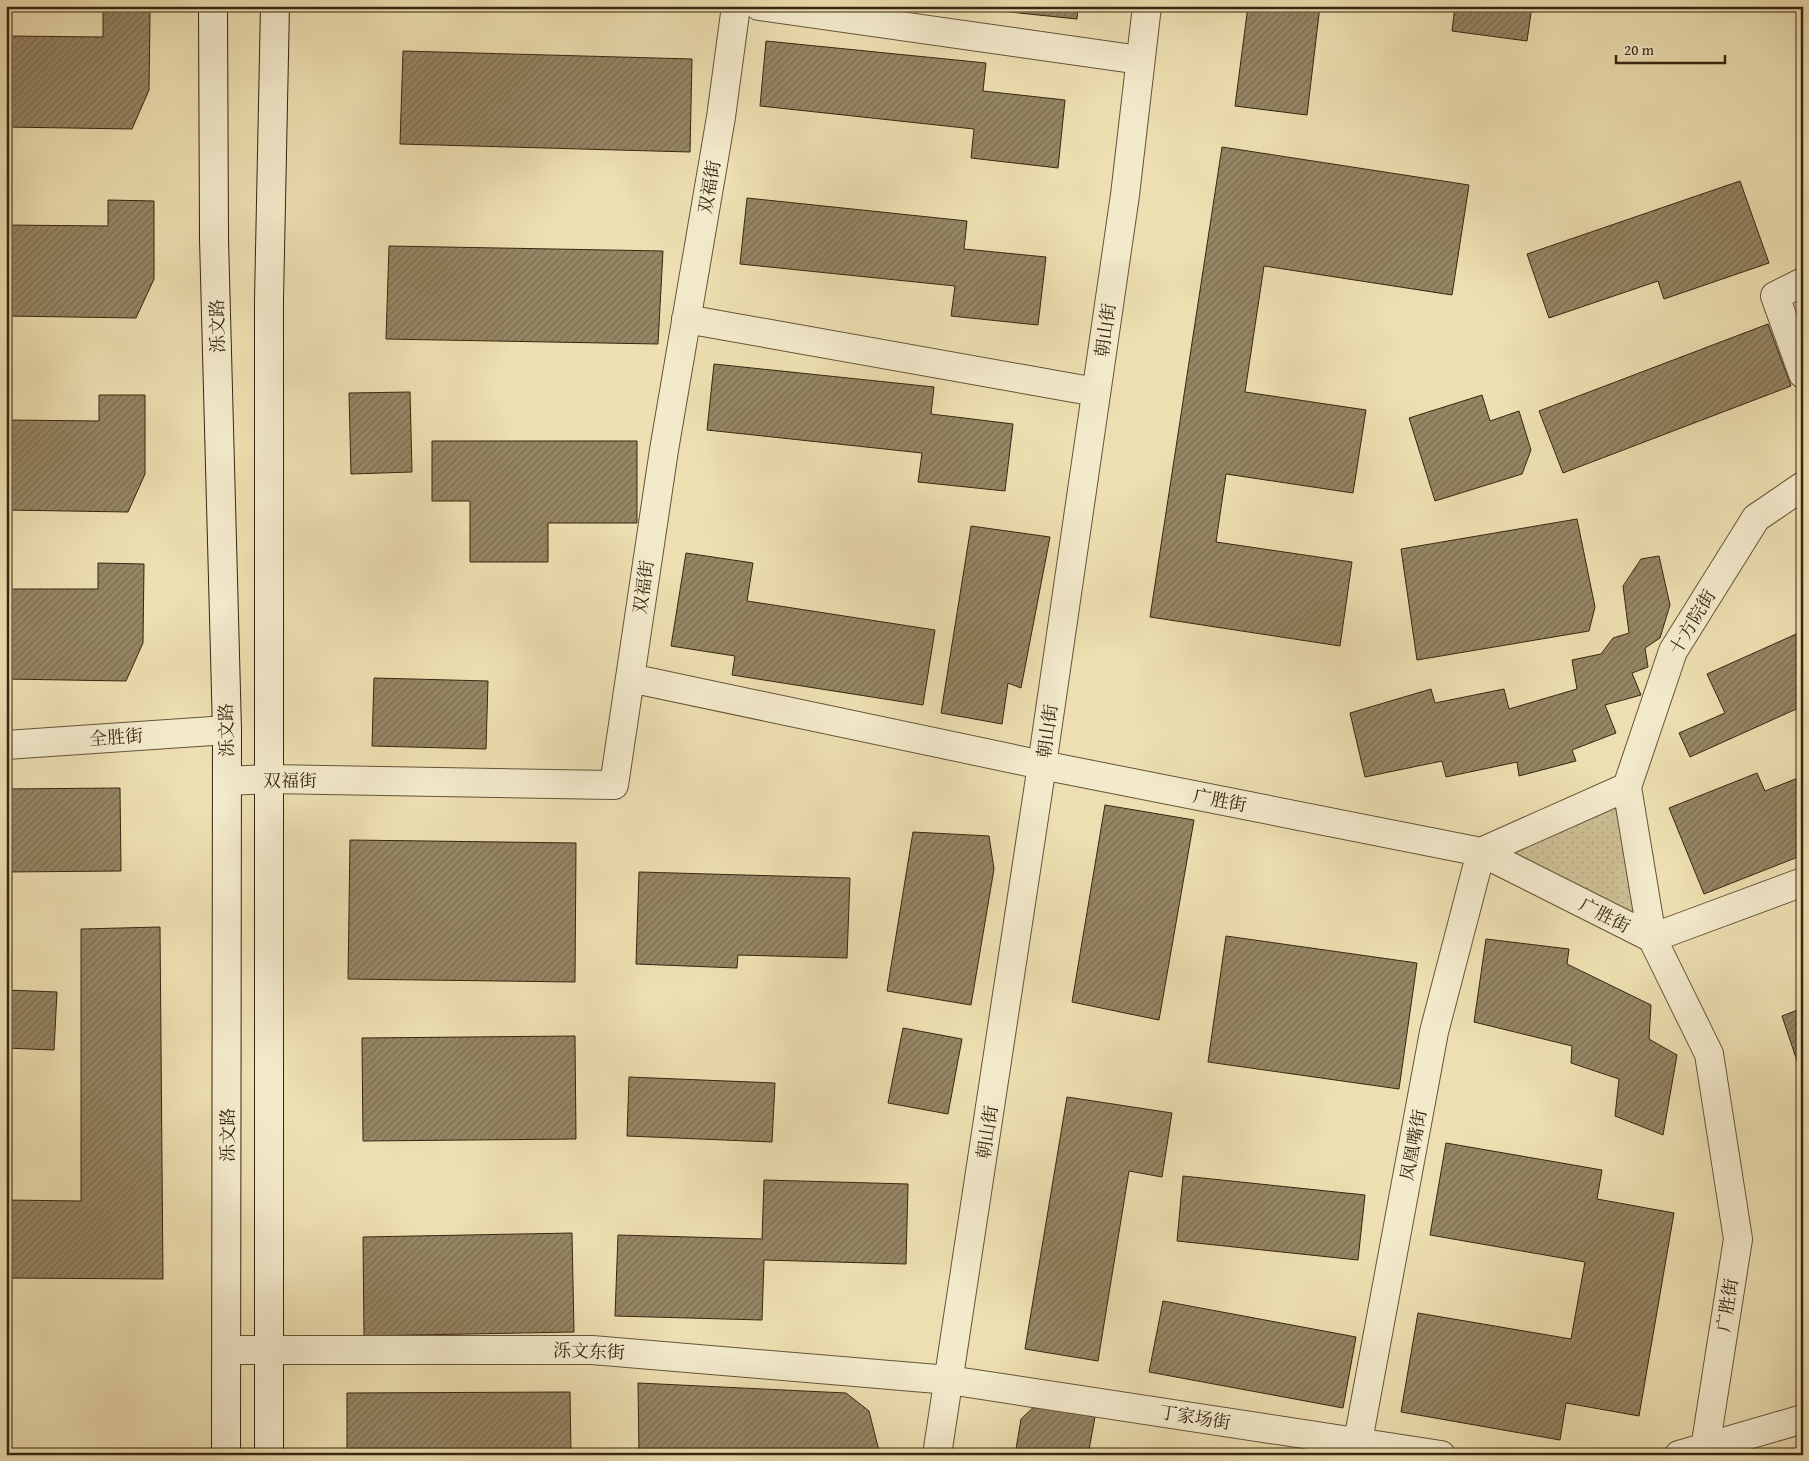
<svg xmlns="http://www.w3.org/2000/svg" width="1809" height="1461" font-family="'Gentium Book Plus','Noto Serif SC',serif">
  <defs>
    <pattern id="grass-dots" width="8" height="8" patternUnits="userSpaceOnUse" patternTransform="scale(1.25)"><rect width="8" height="8" fill="#cec096"/><path d="M2 2h.1M6 6h.1" fill="none" stroke="#b2a580" stroke-width="1.8" stroke-linecap="round"/></pattern>
    <pattern id="building-hatch" width="6" height="6" patternUnits="userSpaceOnUse" patternTransform="scale(1.25)"><rect width="6" height="6" fill="#968664"/><path d="M-1 1l2-2M0 6l6-6M5 7l2-2" fill="none" stroke="#7b6d51"/></pattern>
  </defs>
  <rect width="100%" height="100%" fill="#eddfb1"/>
  <filter id="stains"><feTurbulence type="fractalNoise" baseFrequency=".004" numOctaves="4"/><feColorMatrix values="0 0 0 0 .2 0 0 0 0 .09 0 0 0 0 .02 0 0 0 .5 -.17"/></filter>
  <radialGradient id="worn" r=".72"><stop offset=".6" stop-color="#630" stop-opacity="0"/><stop offset="1" stop-color="#630" stop-opacity=".3"/></radialGradient>
  <!-- grass -->
  <path fill="url(#grass-dots)" stroke="#827354" d="M1614,801L1641,923L1504,848Z"/>
  <!-- building -->
  <path fill="url(#building-hatch)" stroke="#372611" d="M990,6H1078L1077,19L990,10Z
    M1248,6H1320L1307,115L1235,106Z
    M1455,6H1532L1527,41L1452,31Z
    M103,11L150,12L149,90L132,129L6,127V36L103,37Z
    M766,41L986,63L983,91L1065,100L1058,168L971,158L974,129L760,106Z
    M403,51L692,59L690,152L400,144Z
    M1222,147L1469,185L1452,295L1264,266L1245,392L1366,410L1353,493L1226,474L1216,542L1352,562L1340,646L1150,617Z
    M1740,181L1769,263L1664,299L1658,281L1549,318L1527,254Z
    M747,198L967,221L964,249L1046,257L1038,325L951,316L955,286L740,264Z
    M108,200L154,201V279L136,318L6,316V225L108,226Z
    M389,246L663,251L658,344L386,339Z
    M1768,324L1791,386L1563,473L1539,411Z
    M714,364L934,387L931,414L1013,424L1005,491L918,482L922,453L707,430Z
    M410,392L412,472L351,474L349,393Z
    M99,395H145V474L128,512L6,510V420L99,421Z
    M1482,395L1490,421L1519,411L1531,450L1522,474L1435,501L1409,418Z
    M432,441H637V523H548V562H470V501H432Z
    M1577,519L1595,607L1589,631L1417,660L1401,549Z
    M971,526L1050,537L1021,688L1008,683L1002,724L941,713Z
    M686,553L753,563L747,601L935,630L923,705L732,675L735,656L671,646Z
    M1659,556L1670,605L1660,638L1645,648L1648,667L1632,673L1641,695L1605,705L1616,733L1572,750L1576,761L1519,776L1517,762L1446,777L1442,761L1365,777L1350,713L1431,689L1435,703L1504,689L1509,709L1577,689L1572,660L1601,654L1613,638L1629,633L1623,586L1641,559Z
    M98,563L144,564L143,643L126,681L6,679V589H98Z
    M1803,631V706L1690,757L1679,733L1725,713L1707,674Z
    M374,678L488,681L486,749L372,746Z
    M1757,773L1765,791L1803,776V855L1704,894L1669,808Z
    M120,788L121,871L6,872V789Z
    M1105,805L1194,820L1159,1020L1072,1002Z
    M913,832L989,836L994,869L971,1005L887,991Z
    M350,840L576,843L575,982L348,979Z
    M639,872L850,878L847,958L738,955L737,968L636,964Z
    M160,927L163,1279L6,1278V1200L81,1201V929Z
    M1226,936L1417,963L1399,1089L1208,1062Z
    M1486,939L1569,949L1567,964L1651,1005L1649,1039L1677,1055L1663,1135L1615,1116L1619,1079L1571,1063L1572,1046L1474,1022Z
    M6,990L57,992L54,1050L6,1048Z
    M1803,1008V1079L1782,1016Z
    M903,1028L962,1039L948,1114L888,1103Z
    M575,1036L576,1139L363,1141L362,1038Z
    M629,1077L775,1083L772,1142L627,1136Z
    M1067,1097L1172,1113L1162,1177L1129,1171L1098,1361L1025,1349Z
    M1446,1143L1602,1170L1597,1199L1674,1213L1639,1416L1566,1403L1560,1440L1401,1412L1418,1313L1571,1339L1585,1262L1430,1235Z
    M1183,1176L1365,1195L1358,1260L1177,1241Z
    M764,1180L908,1184L906,1264L764,1260L762,1320L615,1316L618,1235L762,1239Z
    M572,1233L574,1332L364,1336L363,1237Z
    M1163,1301L1356,1337L1343,1408L1149,1372Z
    M638,1383L846,1393L869,1411L880,1455H639Z
    M570,1392L571,1455H347V1393Z
    M1037,1404L1095,1417L1088,1455H1015L1021,1419Z"/>
  <g fill="none" stroke-linecap="round" stroke-linejoin="round">
    <defs>
      <path id="minor" d="M759,6L1140,60
        M1803,282L1775,296L1803,374
        M686,319L1096,392
        M1803,486L1756,518L1673,651L1627,787L1652,938L1803,882
        M630,678L1042,765L1481,852L1652,938L1709,1054L1738,1239L1704,1455
        M6,745L227,730
        M227,781L269,779L614,785L664,450L721,117L736,6
        M227,1350H592L949,1380L1441,1455
        M1358,1441L1434,1032L1481,852L1627,787
        M1679,1455L1803,1419"/>
      <path id="tertiary" d="M937,1455L1042,765L1125,195L1147,6"/>
      <path id="secondary" d="M213,6L214,239L227,730L226,1455
        M269,1455V300L275,6"/>
    </defs>
    <!-- minor casing -->
    <use href="#minor" stroke="#645439" stroke-width="30"/>
    <!-- tertiary casing -->
    <use href="#tertiary" stroke="#645439" stroke-width="30"/>
    <!-- secondary casing -->
    <use href="#secondary" stroke="#372611" stroke-width="30"/>
    <!-- minor -->
    <use href="#minor" stroke="#f3eacc" stroke-width="28"/>
    <!-- tertiary -->
    <use href="#tertiary" stroke="#f3eacc" stroke-width="28"/>
    <!-- secondary -->
    <use href="#secondary" stroke="#f3eacc" stroke-width="28"/>
  </g>
  <g text-anchor="middle" dominant-baseline="central" stroke-width="4.5" stroke-linejoin="round" paint-order="stroke">
    <!-- street labels -->
    <g font-size="18" fill="#372611" stroke="#f3eacc">
      <text transform="translate(709 187) rotate(-80)">双福街</text>
      <text transform="translate(217 326) rotate(-91)">泺文路</text>
      <text transform="translate(1105 330) rotate(-82)">朝山街</text>
      <text transform="translate(643 587) rotate(-82)">双福街</text>
      <text transform="translate(1692 622) rotate(-59)">十方院街</text>
      <text transform="translate(226 730) rotate(-91)">泺文路</text>
      <text transform="translate(1047 731) rotate(-82)">朝山街</text>
      <text transform="translate(116 737) rotate(-4)">全胜街</text>
      <text x="290" y="780">双福街</text>
      <text transform="translate(1220 800) rotate(11)">广胜街</text>
      <text transform="translate(1605 915) rotate(27)">广胜街</text>
      <text transform="translate(987 1132) rotate(-81)">朝山街</text>
      <text transform="translate(227 1135) rotate(-90)">泺文路</text>
      <text transform="translate(1413 1145) rotate(-79)">凤凰嘴街</text>
      <text transform="translate(1727 1305) rotate(-81)">广胜街</text>
      <text transform="translate(589 1351) rotate(2)">泺文东街</text>
      <text transform="translate(1195 1417) rotate(9)">丁家场街</text>
    </g>
  </g>
  <!-- margin -->
  <rect width="1809" height="1461" fill="none" stroke="#eddfb1" stroke-width="25"/>
  <rect x="8" y="8" width="1794" height="1446" fill="none" stroke="#372611" stroke-width="2.5"/>
  <rect x="12" y="12" width="1784" height="1436" fill="none" stroke="#372611"/>
  <!-- scale -->
  <path d="M1616 55v8h109v-8" fill="none" stroke="#372611" stroke-width="2.5"/>
  <text x="1624" y="55" font-size="15" fill="#372611" stroke="#f3eacc" stroke-width="4" paint-order="stroke">20 m</text>
  <rect width="100%" height="100%" filter="url(#stains)"/>
  <rect width="100%" height="100%" fill="url(#worn)"/>
</svg>
